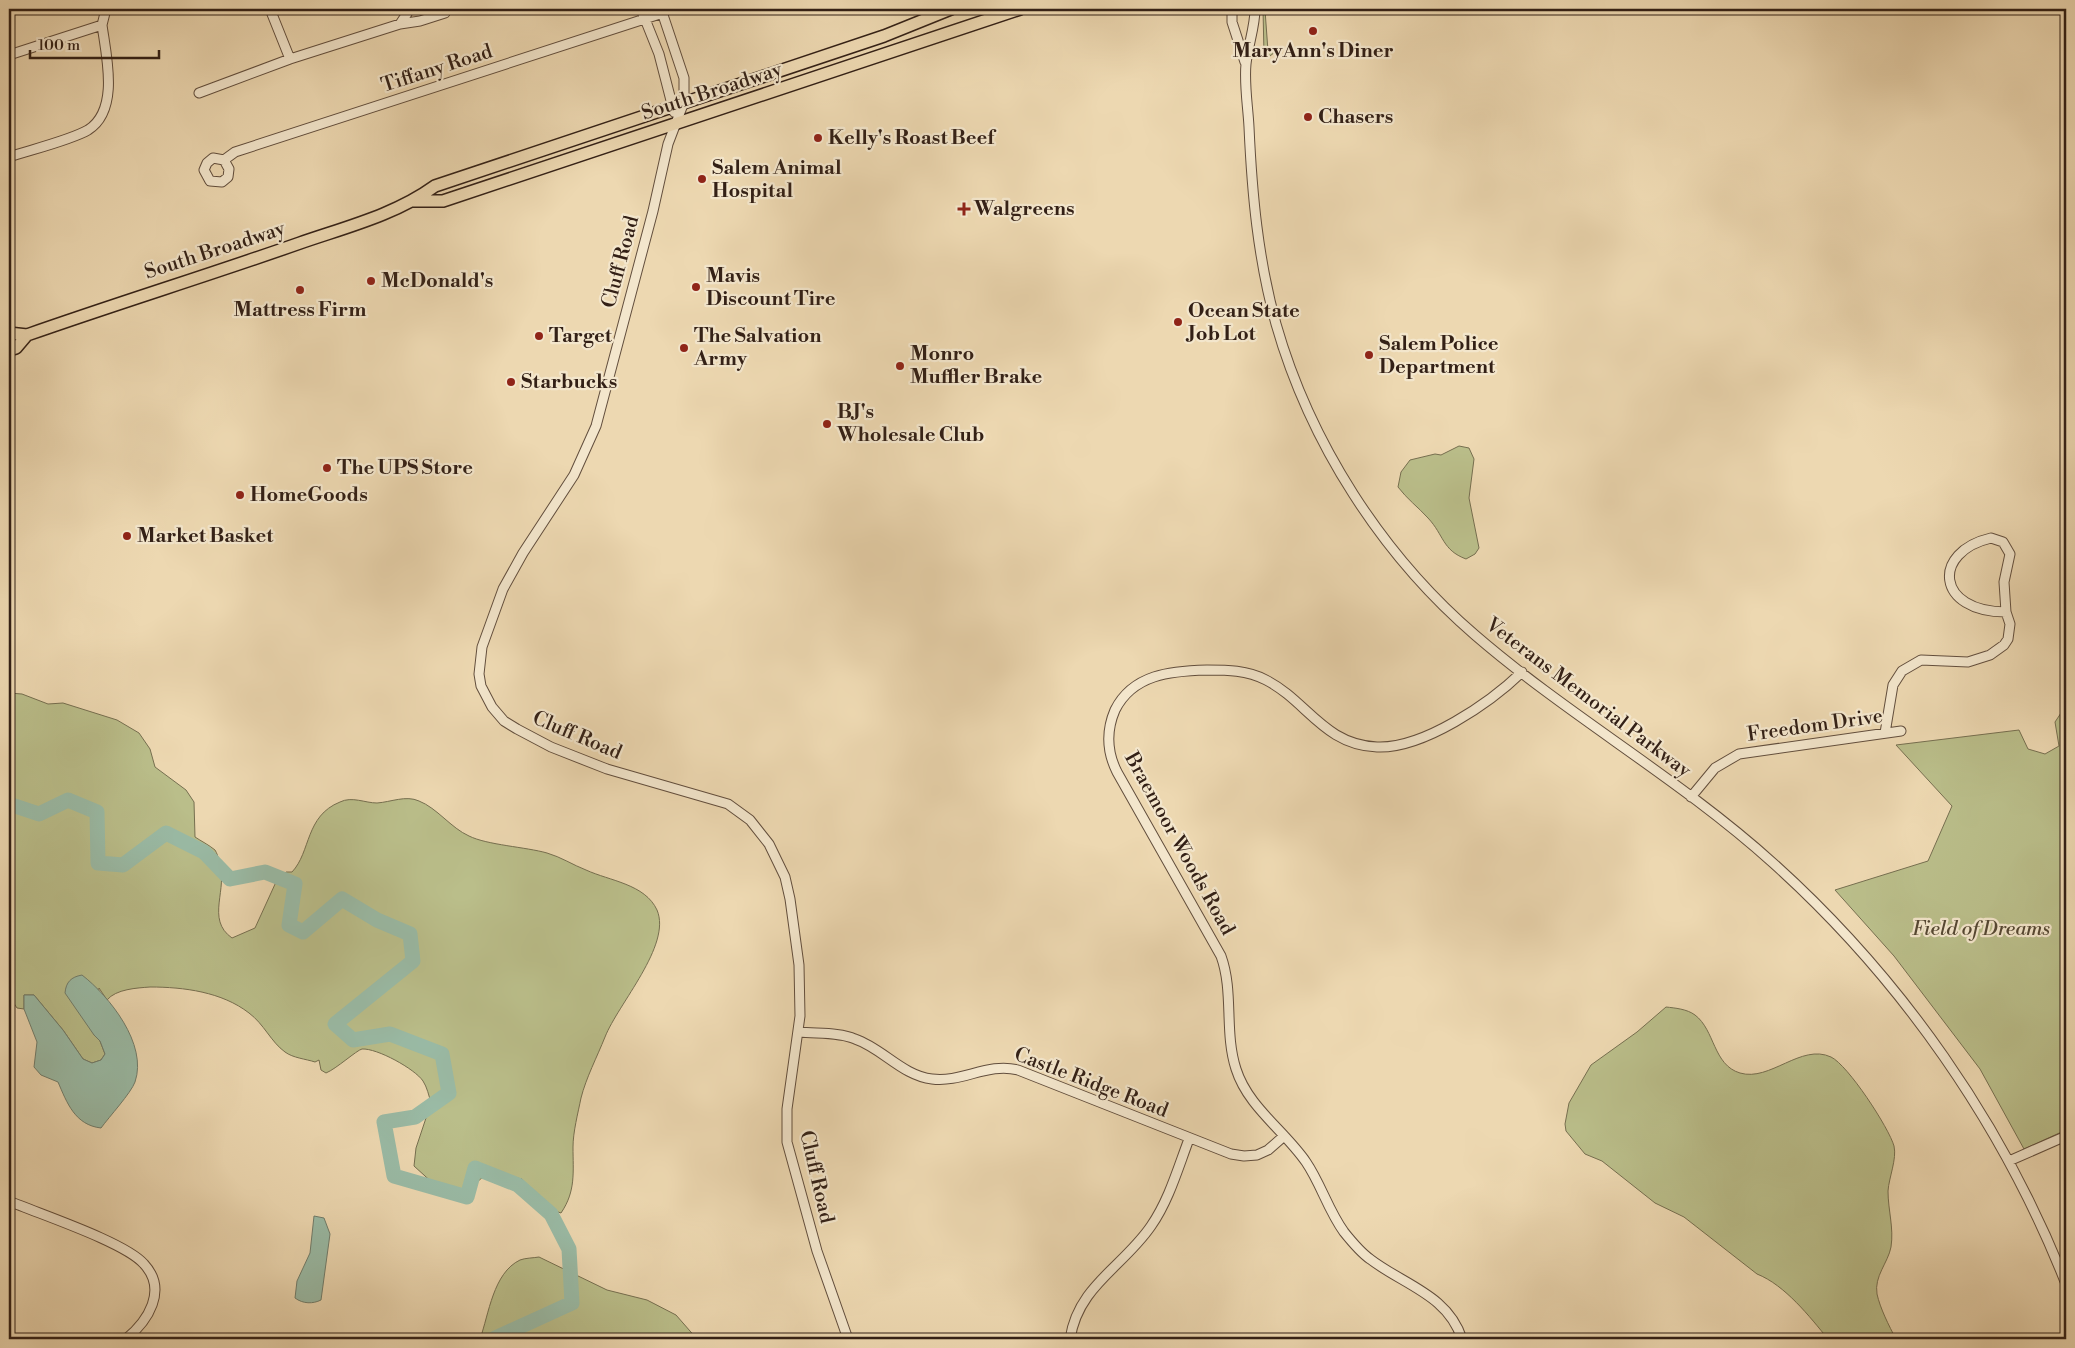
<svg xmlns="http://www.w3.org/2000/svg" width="2075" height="1348" font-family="'Libre Bodoni',serif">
  <rect width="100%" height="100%" fill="#edd8b1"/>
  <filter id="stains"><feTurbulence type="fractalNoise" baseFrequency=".004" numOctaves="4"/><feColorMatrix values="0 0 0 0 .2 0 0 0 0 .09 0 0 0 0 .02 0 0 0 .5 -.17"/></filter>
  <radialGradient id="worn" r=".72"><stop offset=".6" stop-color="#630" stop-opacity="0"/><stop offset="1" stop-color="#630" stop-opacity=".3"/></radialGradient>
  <!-- green -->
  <path fill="#babe8a" stroke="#766f50" d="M1263,9H1271L1265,10L1268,51L1275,52L1270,56L1264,55Z
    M1459,446L1469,448L1474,459L1469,498L1479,548L1475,554L1466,559C1442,550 1444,535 1428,518C1418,507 1407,499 1398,487L1401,472L1410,460L1435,454L1441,455Z
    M9,693L22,694L48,704L63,703L117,720L139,733L150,749L155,767L186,790L194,802L195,837C201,841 209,845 215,850C217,853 218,857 219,861C229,889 205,919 232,938L255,928L276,882L286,872H292C311,852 305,816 340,802C352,796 365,803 377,803C391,802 406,795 419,801C437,808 451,828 469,836C487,845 526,847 547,853C561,857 573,865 586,870C610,881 645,884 657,910C672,945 618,1004 605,1037C597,1057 586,1078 581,1098C578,1113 573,1132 573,1147C573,1172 576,1191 561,1213L552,1210L522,1179L493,1173L484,1176L460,1197L447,1196L414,1166L416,1148L431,1103C429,1096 427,1087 423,1081C415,1069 377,1048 362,1049C357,1050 336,1069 326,1073L321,1070L319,1060L315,1062C306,1059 293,1058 285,1052C271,1042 264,1024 249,1013C222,992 184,987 150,987C137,988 116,989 107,1000L99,988L94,1035L100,1041L105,1054L101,1060L92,1063L83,1059L63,1030L34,995H24V1009L17,1008L9,996Z
    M2065,707L2066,1130L2024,1149L1980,1069L1894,956L1835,890L1928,861L1952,806L1896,745L2019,730L2028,749L2045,754L2059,746L2055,722Z
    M1666,1007C1675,1008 1687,1009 1695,1015C1715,1030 1713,1065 1740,1073C1770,1082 1801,1043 1831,1057C1848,1065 1889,1128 1894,1146C1897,1159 1889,1177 1888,1191C1888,1210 1894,1228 1891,1247C1888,1263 1874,1276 1877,1294C1880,1308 1889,1326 1896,1339H1828C1810,1317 1785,1285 1757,1274L1684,1217L1655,1203L1602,1161L1585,1154L1566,1131L1565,1124L1569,1103L1591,1065L1637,1032Z
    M539,1257L607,1290L647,1300L676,1315L697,1339H480C489,1314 493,1273 520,1260C525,1258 533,1258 539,1257Z"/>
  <!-- water -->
  <path fill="#9abba6" stroke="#717d6c" d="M82,975C109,996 148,1044 135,1082C131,1093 109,1117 101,1128C75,1125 67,1103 58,1082L41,1075L34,1067L37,1042L24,1009V995H34L63,1030L83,1059L92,1063L101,1060L105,1054L100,1041L94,1035L65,993C66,982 71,977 82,975Z
    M314,1216L324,1218L330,1234L321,1300C313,1304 303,1304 295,1298L297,1281L310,1253Z"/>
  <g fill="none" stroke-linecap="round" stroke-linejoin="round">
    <!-- river -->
    <path stroke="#9abba6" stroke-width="15" d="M9,804L39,814L68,800L97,812L98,863L123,865L166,833L204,852L230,879L265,872L295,884L289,925L303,932L342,899L377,920L410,934L413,961L335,1024L353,1040L390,1034L442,1054L449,1093L415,1117L384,1122L394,1176L467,1197L475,1168L518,1185L551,1214L569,1249L572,1303L493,1339"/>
    <defs>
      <path id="minor" d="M270,9L290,59
        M641,9L659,54L674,112
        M661,9L684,78V102L668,144L653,211L596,426L574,475L523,553L503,589L482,647L479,674L481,686L492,707L504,721L517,729L551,747L607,769L728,804L750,820L769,844L785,877L790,899L799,965L800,1016L787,1109V1142L817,1251L848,1339
        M1232,9V22L1245,62
        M1255,9C1255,27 1248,45 1246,64C1244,84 1248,107 1249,127C1252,194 1258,259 1276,324C1310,443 1382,555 1475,635C1570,717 1680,779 1773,863C1901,978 2003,1124 2066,1284
        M400,24L410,9
        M9,55L102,25L106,9
        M199,93L290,59L400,24L420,21L445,13L444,9
        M9,157C30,150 71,140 88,130C120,110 106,55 102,25
        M224,160L229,169L228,177L222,182L210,181L204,170L207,163L213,158L224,160L235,152L663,13
        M1991,538L2003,542L2010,554L2004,582L2006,612C1936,612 1931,552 1991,538Z
        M1885,733L1893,685L1902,671L1921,660L1968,662L1990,655L2004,645L2008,639L2010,624L2006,612
        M1691,797L1715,768L1739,754L1901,731
        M799,1032C817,1034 839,1032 855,1039C882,1048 903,1076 932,1079C962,1083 988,1062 1018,1070L1231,1154L1244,1156L1257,1155L1268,1150L1284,1136
        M2009,1161L2066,1136
        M9,1201C39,1214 125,1242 144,1264C168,1290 148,1321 126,1339
        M1070,1339C1078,1286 1123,1267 1151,1226C1169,1200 1178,1168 1189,1139
        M1462,1339C1448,1295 1404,1285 1370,1259C1360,1252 1352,1242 1344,1232C1328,1210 1321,1184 1306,1162C1284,1130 1248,1107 1236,1069C1224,1032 1234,992 1221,956L1117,772C1107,752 1106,731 1115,710C1133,674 1171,671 1207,670C1227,670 1247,670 1266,680C1307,701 1324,745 1377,747C1423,749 1490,703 1522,672"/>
      <path id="major" d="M414,201H443L1020,9
        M9,333L27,335C118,303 209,275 300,243C346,227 395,215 435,186L884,36L951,9
        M9,350L16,348L27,335"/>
    </defs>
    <!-- minor casing -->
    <use href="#minor" stroke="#624e3d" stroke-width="11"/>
    <!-- major casing -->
    <use href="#major" stroke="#332016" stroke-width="14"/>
    <!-- minor -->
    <use href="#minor" stroke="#f3e6cc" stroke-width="9"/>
    <!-- major -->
    <use href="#major" stroke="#edd8b1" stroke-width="11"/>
  </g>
  <!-- markers -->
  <g fill="#8f2418" stroke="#f3e6cc" stroke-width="2">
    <circle cx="1313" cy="31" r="5"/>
    <circle cx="1308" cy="117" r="5"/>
    <circle cx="818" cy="138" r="5"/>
    <circle cx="702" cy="179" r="5"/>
    <path d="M961.5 201.5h5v5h5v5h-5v5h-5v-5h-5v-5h5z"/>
    <circle cx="371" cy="281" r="5"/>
    <circle cx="696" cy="287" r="5"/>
    <circle cx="300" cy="290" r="5"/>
    <circle cx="1178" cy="322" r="5"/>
    <circle cx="539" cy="336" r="5"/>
    <circle cx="684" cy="348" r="5"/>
    <circle cx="1369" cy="355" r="5"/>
    <circle cx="900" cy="366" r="5"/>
    <circle cx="511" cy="382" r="5"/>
    <circle cx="827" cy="424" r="5"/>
    <circle cx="327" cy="468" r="5"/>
    <circle cx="240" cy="495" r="5"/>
    <circle cx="127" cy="536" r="5"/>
  </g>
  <g text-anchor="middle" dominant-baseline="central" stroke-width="4.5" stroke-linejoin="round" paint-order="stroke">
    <!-- poi labels -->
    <g font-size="20" font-weight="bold" fill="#332016" stroke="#f3e6cc" text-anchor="start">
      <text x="1313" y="51" text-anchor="middle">MaryAnn's Diner</text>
      <text x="1318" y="117">Chasers</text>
      <text x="828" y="138">Kelly's Roast Beef</text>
      <text x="712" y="168">Salem Animal<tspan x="712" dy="23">Hospital</tspan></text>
      <text x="974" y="209">Walgreens</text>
      <text x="706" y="276">Mavis<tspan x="706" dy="23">Discount Tire</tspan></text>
      <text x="381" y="281">McDonald's</text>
      <text x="300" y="310" text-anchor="middle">Mattress Firm</text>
      <text x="1188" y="311">Ocean State<tspan x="1188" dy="23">Job Lot</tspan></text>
      <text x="549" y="336">Target</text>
      <text x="694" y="336">The Salvation<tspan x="694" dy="23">Army</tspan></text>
      <text x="1379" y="344">Salem Police<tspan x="1379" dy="23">Department</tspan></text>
      <text x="910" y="354">Monro<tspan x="910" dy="23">Muffler Brake</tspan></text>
      <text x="521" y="382">Starbucks</text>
      <text x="837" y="412">BJ's<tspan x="837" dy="23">Wholesale Club</tspan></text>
      <text x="337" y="468">The UPS Store</text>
      <text x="250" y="495">HomeGoods</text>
      <text x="137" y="536">Market Basket</text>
    </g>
    <!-- street labels -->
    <g font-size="20" fill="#332016" stroke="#f3e6cc">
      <text transform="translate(437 69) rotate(-18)">Tiffany Road</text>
      <text transform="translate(712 92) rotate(-18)">South Broadway</text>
      <text transform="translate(215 251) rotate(-18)">South Broadway</text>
      <text transform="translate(621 262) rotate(-75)">Cluff Road</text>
      <text transform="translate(1588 698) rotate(37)">Veterans Memorial Parkway</text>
      <text transform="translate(1815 726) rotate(-8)">Freedom Drive</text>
      <text transform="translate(577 736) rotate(23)">Cluff Road</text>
      <text transform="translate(1179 844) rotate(61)">Braemoor Woods Road</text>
      <text transform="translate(1091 1083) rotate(21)">Castle Ridge Road</text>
      <text transform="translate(816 1177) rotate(77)">Cluff Road</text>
    </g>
    <!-- park labels -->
    <g font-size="20" font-style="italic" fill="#554833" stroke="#f3e6cc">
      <text x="1981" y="929">Field of Dreams</text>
    </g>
  </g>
  <!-- margin -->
  <rect width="2075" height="1348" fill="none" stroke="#edd8b1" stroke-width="30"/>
  <rect x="10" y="10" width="2055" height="1328" fill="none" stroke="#332016" stroke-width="2.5"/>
  <rect x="15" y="15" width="2045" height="1318" fill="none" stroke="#332016"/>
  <!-- scale -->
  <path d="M30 50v8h129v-8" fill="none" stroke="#332016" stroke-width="2.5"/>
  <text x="38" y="50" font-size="15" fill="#332016" stroke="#f3e6cc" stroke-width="4" paint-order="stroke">100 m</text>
  <rect width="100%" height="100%" filter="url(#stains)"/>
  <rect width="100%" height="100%" fill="url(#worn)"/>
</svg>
